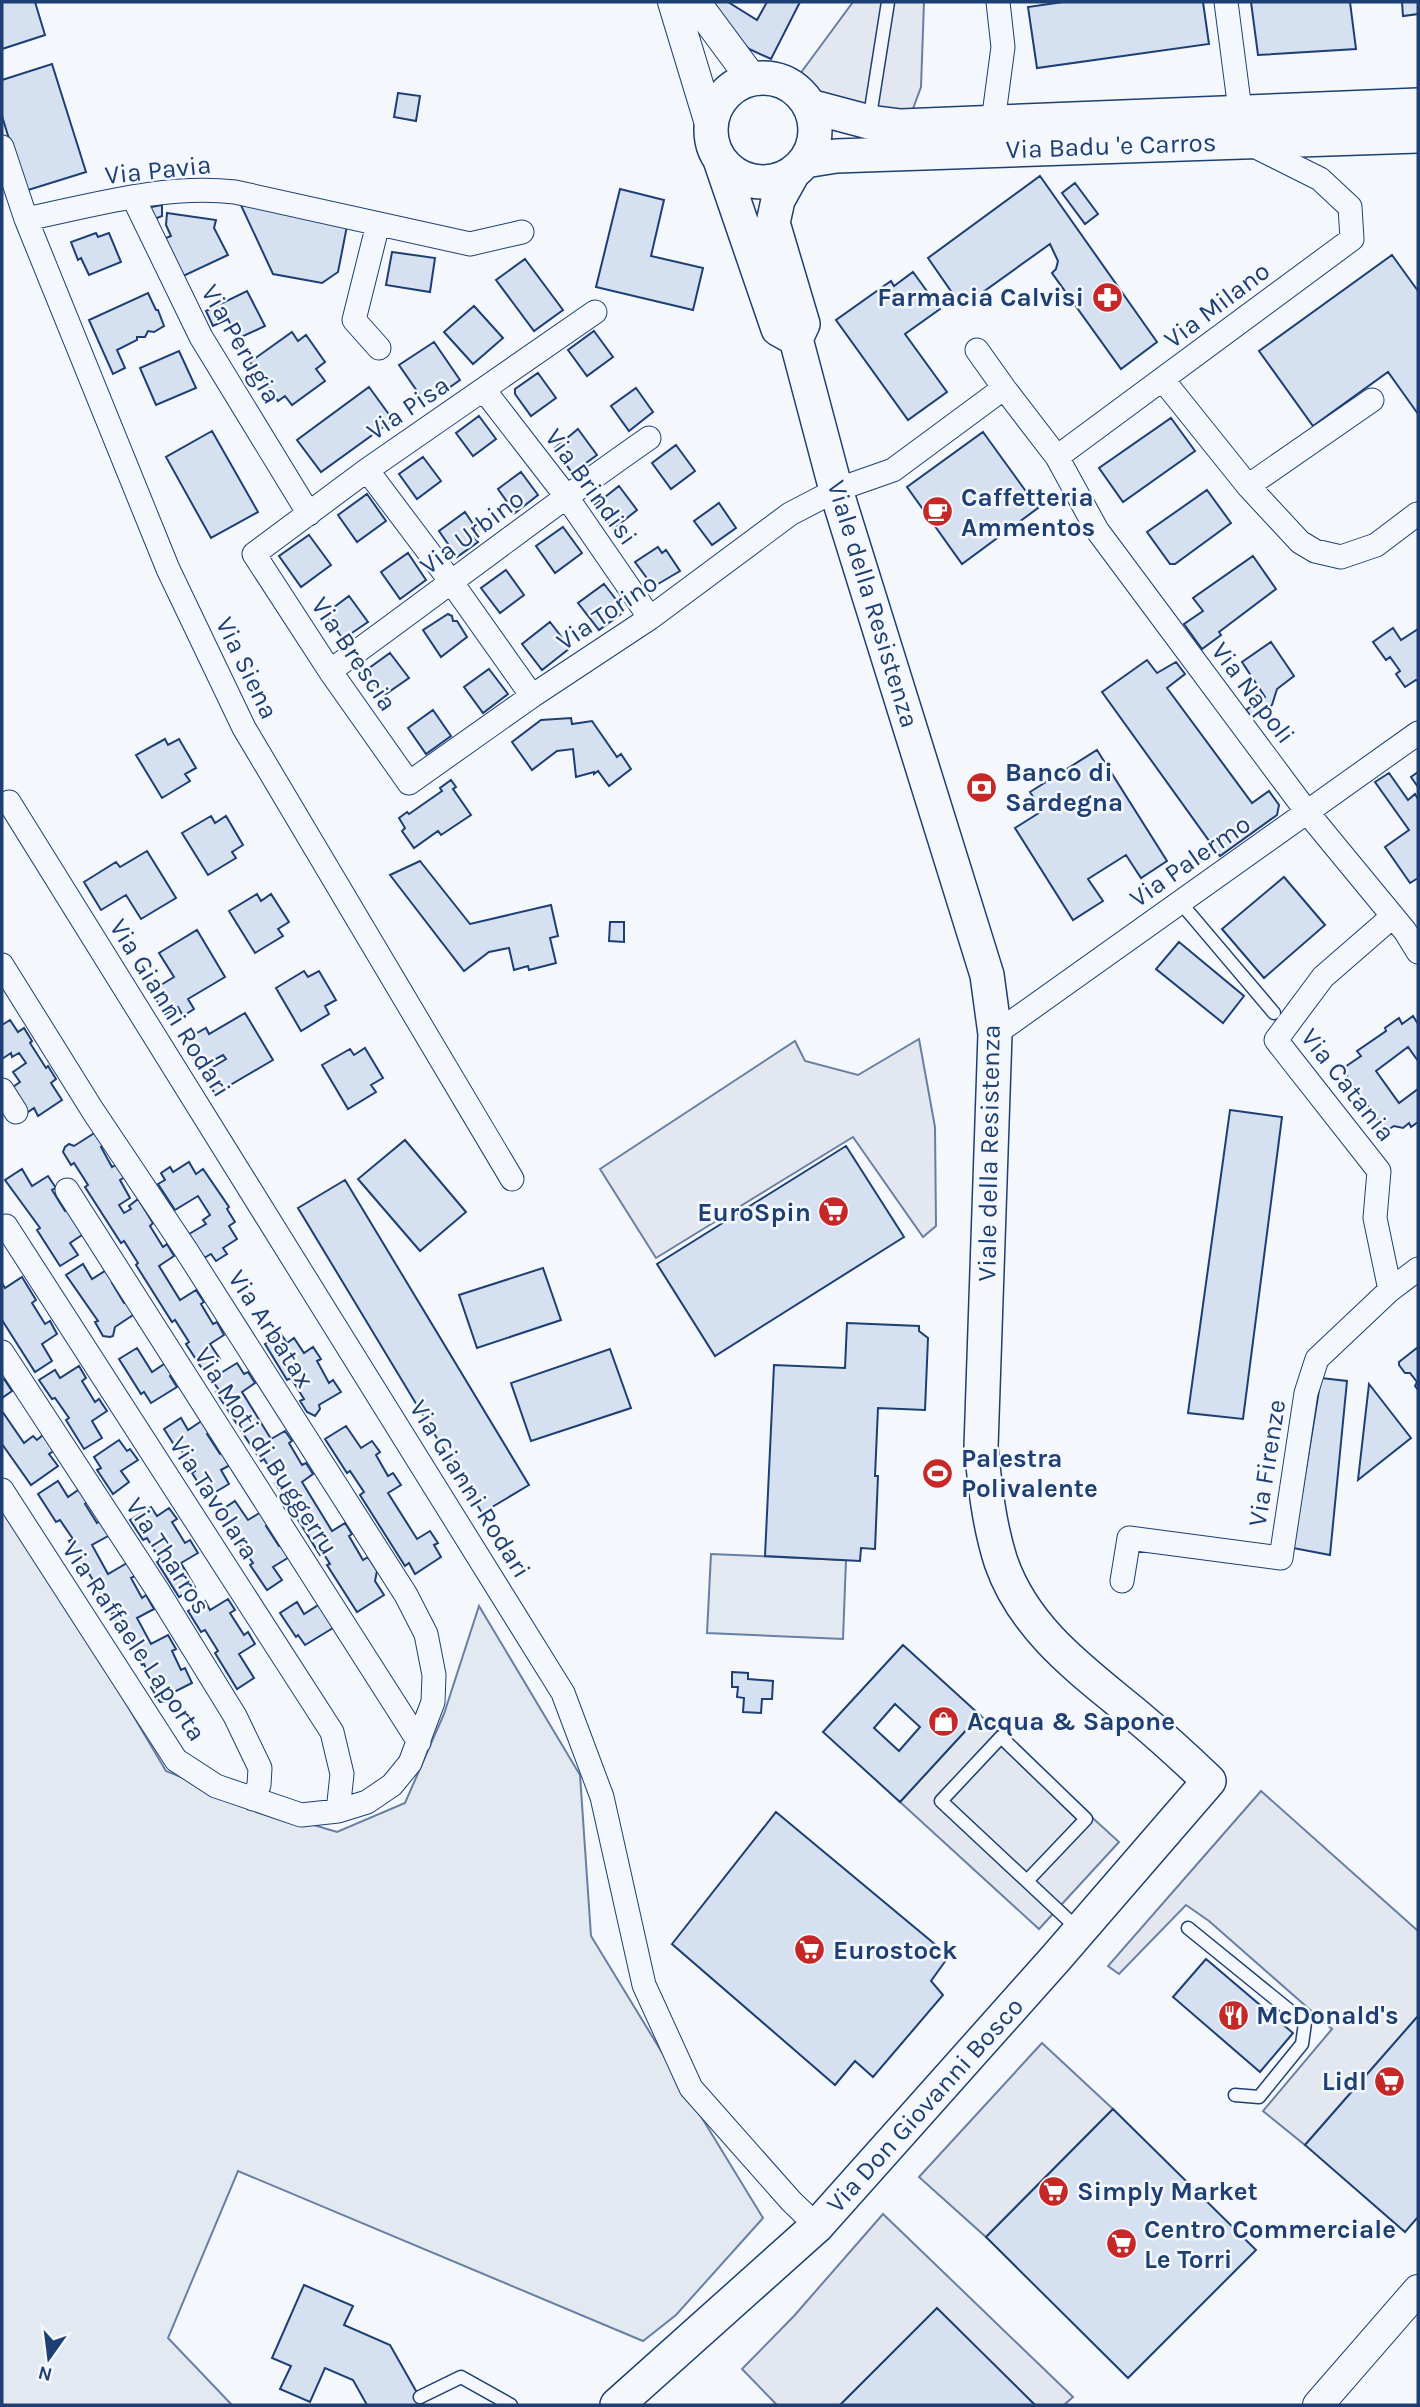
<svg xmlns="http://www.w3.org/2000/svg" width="1420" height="2407" font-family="Karla,sans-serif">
  <rect width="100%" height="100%" fill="#f4f7fb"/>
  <!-- green -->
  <path fill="#e3e9f0" stroke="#687fa3" stroke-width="2" d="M2,1506L50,1575L166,1771L263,1810L337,1832L405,1803L444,1714L479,1606L580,1775L591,1936L763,2218L676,2315L643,2341L238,2171L168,2338L232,2405H2Z
    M711,1554L846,1560L843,1639L707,1633Z"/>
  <!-- parking -->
  <path fill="#e3e8f0" stroke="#687fa3" stroke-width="2" d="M853,2H924L921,87L911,114L829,103L797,78Z
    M919,1039L935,1127L936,1226L923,1237L853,1137L656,1258L600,1169L795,1041L805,1061L858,1075Z
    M980,1715L1119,1842L1039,1929L900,1802Z
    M1261,1791L1418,1931V2016L1305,2145L1263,2111L1332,2029L1209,1921L1186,1905L1119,1974L1108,1966Z
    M1042,2043L1113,2109L986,2237L919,2177Z
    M883,2214L1073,2397L1064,2405H1035L937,2309L840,2405H777L742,2369L794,2316Z"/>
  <!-- building -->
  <path fill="#d5e0f0" stroke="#1d3f73" stroke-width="2" fill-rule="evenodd" d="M2,2H35L45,35L2,49Z
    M710,2H728L757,20L767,2H800L771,59L749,49L718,18Z
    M1063,2H1203L1209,44L1037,68L1028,7Z
    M1251,2H1350L1356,49L1258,55Z
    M1402,2H1418V14L1403,16Z
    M52,64L86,172L25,191L2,116V80Z
    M398,93L420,96L416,121L394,117Z
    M1040,176L1157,342L1121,369L1052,273L1056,269L1058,261L1050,244L962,307L928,258Z
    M1075,183L1098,214L1085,224L1062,193Z
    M620,189L664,200L651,256L703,268L693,310L596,287Z
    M239,201L347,226L338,272L322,283L273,274Z
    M162,205V216L152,220L146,208Z
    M167,213L216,220L214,228L228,255L179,278L161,240L171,236L166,225Z
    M96,233L98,237L109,233L121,262L89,275L81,258L78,260L71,242Z
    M392,252L435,258L430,292L386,285Z
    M1392,255L1418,291V414L1388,372L1313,426L1259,351Z
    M525,259L563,310L534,331L496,280Z
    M913,272L940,309L905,334L947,392L908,420L836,320L891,281L894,286Z
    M247,291L265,326L237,339L228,319L213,326L206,311Z
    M148,293L156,310H158L164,326L154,332L148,331L145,337H137V340L117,350L125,368L113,374L89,320Z
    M474,306L503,338L473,364L444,332Z
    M594,331L613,357L587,376L568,350Z
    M292,332L298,341L306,335L325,362L316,369L325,381L292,405L285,396L278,401L250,362Z
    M434,342L460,380L426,404L399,365Z
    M179,351L196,388L156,405L140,368Z
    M538,373L556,398L531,416L515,394V389Z
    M369,387L393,420L321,472L297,440Z
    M636,388L653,412L629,431L611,406Z
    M479,416L496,439L473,456L456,433Z
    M1171,418L1195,451L1123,502L1099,468Z
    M578,429L597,455L572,473L555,448Z
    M212,431L258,512L211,538L166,457Z
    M983,432L1038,508L962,564L907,487Z
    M676,445L695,471L671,489L652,463Z
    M423,457L441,481L417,499L399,474Z
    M521,472L538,495L515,513L498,489Z
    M619,486L637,510L613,529L595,505Z
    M1207,490L1231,523L1175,564H1170L1147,532Z
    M367,494L386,521L357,542L338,515Z
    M719,503L736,528L712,545L694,521Z
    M465,512L479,533L474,537L478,542L457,557L439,531Z
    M563,527L582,553L555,573L536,546Z
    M309,535L331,565L301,587L279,556Z
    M658,547L662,553L666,550L680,571L658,584L649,581L635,562Z
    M408,553L426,580L400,599L381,572Z
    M1253,556L1276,589L1219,632L1221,635L1202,649L1184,624L1203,611L1193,598Z
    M506,570L524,595L500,613L481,588Z
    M604,584L625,611L599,630L578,603Z
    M349,596L368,622L343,639L325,614Z
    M448,614L452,616L453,621H457L467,637L441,657L423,630Z
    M550,622L570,648L542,670L522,644Z
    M1393,628L1401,640L1418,629V681L1416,680L1405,687L1396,674L1400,671L1390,657L1386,660L1373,642Z
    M1271,642L1294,676L1277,689L1272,705L1253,719L1246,710L1265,697L1242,662Z
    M390,653L409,678L383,696L365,671Z
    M1147,660L1157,673L1176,662L1185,674L1167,688L1252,803L1269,791L1279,805L1277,815L1220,856L1102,692Z
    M489,669L508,694L483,713L464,687Z
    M433,710L451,736L426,754L408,728Z
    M571,718L572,724L592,721L617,757L621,754L631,769L609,786L598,771L594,774V772L576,777L573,749L557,751L532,770L512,742L541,720Z
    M165,739L168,745L179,739L196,768L185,774L190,781L162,798L136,755Z
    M1097,750L1167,861L1141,878L1126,855L1088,879L1103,901L1073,920L1015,828L1042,811L1030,792Z
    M1418,772V787L1411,777Z
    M1389,773L1408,800L1415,794L1418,799V878L1410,883L1385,847L1409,830L1375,782Z
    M451,780L456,787L453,789L471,815L441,835L438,831L414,848L402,831L405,828L399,818L407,812L409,814L442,791L440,788Z
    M211,816L215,823L226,816L243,845L232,852L236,858L208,875L182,833Z
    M147,851L176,898L141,919L126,895L101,910L84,882L116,862L120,867Z
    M420,861L470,924L551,905L558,936L550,938L556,963L529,970L528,966L514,970L509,948L489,952L464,971L390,875Z
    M1284,877L1325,925L1264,978L1222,929Z
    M257,894L261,901L271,894L289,922L278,929L283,936L255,953L229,911Z
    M610,922H624V942L609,941Z
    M197,930L225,977L188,999L194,1009L183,1016L178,1007L165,1014L151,991L174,977L159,953Z
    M1179,942L1244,996L1223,1023L1156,969Z
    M304,971L308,977L319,971L336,1000L325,1006L329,1014L301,1031L276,988Z
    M245,1013L273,1060L215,1094L203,1073L226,1059L223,1055L199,1068L183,1041L206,1028L209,1034Z
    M1413,1016L1418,1024V1061L1408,1047L1376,1071L1399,1103L1418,1089V1122L1411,1127L1409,1123L1403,1128L1394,1126L1386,1131L1342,1069L1361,1056L1357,1051L1386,1031L1385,1028L1399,1018L1402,1024Z
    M10,1020L18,1032L24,1028L32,1041L30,1043L46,1068L48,1066L56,1079L51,1083L62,1100L38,1116L34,1108L25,1114L10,1089L20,1082L13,1072L26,1063L19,1053L12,1057L11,1053L2,1059V1025Z
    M365,1048L383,1078L371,1085L376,1092L348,1109L322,1065L350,1049L354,1055Z
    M1230,1110L1282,1117L1243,1419L1188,1413Z
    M96,1132L105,1145L101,1147L112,1167L117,1164L125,1177L120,1180L130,1198L119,1205L124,1213L131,1209L129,1206L138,1199L153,1223L150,1226L163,1247L167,1244L174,1256L159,1266L180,1300L196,1290L204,1302L201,1304L213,1324L217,1322L224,1335L210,1344L220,1359L203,1370L186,1344L189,1342L175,1320L172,1322L136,1265L138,1263L124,1241L121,1243L85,1187L88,1185L74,1163L71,1165L63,1152L65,1147L69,1144L74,1146Z
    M405,1140L466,1212L420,1251L358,1179Z
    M846,1146L904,1237L715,1356L657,1264Z
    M189,1162L196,1174L203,1169L229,1207L227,1209L235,1222L229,1226L237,1239L223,1248L227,1254L216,1261L211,1254L204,1258L189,1234L206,1224L203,1220L210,1215L198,1196L175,1210L158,1184L165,1180L161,1173L170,1167L173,1172Z
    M22,1169L32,1186L48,1176L56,1188L52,1190L65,1211L68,1208L85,1233L70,1243L78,1255L60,1266L37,1230L40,1228L5,1180Z
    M345,1180L529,1485L482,1513L298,1208Z
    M83,1264L92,1279L108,1269L116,1281L112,1283L124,1303L128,1301L136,1313L115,1327L113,1336L110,1337L103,1336L95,1322L98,1321L66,1275Z
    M543,1268L561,1320L477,1348L459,1295Z
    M22,1277L36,1300L32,1303L45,1324L50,1321L57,1334L42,1344L52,1361L35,1372L2,1320V1283L5,1288Z
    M847,1323L919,1326V1331L928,1338L925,1410L878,1408L875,1476H878L875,1549L861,1548L860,1561L765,1556L774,1365L845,1368Z
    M281,1334L287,1343L294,1338L304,1353L313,1347L321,1359L317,1361L329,1383L333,1380L341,1392L319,1405L320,1409L315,1416L307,1412L300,1401L304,1399L291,1378L287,1380L265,1344Z
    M1418,1347V1390L1415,1386L1417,1382L1410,1373H1405L1399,1365V1362Z
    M137,1348L152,1372L167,1362L175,1373L170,1376L177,1387L151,1403L144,1392L141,1394L119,1359Z
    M610,1349L631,1408L531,1441L511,1383Z
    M237,1363L244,1374L248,1372L255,1383L242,1392L271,1439L285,1431L292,1441L289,1443L302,1465L306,1463L313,1474L302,1482L332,1531L345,1523L352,1534L349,1536L363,1560L368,1557L377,1571L375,1581L384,1595L357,1612L327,1565L330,1564L323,1553L320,1555L275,1483L278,1482L264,1459L261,1461L216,1392L219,1390L211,1379Z
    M79,1366L86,1378L82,1381L95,1402L99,1399L107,1411L92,1421L102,1438L84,1449L66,1420L69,1418L55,1398L52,1399L39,1380L55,1370L60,1378Z
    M1321,1378L1347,1381L1330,1555L1293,1548Z
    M4,1379L12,1391L2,1398V1380Z
    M1369,1384L1411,1438L1358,1480Z
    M2,1411L24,1443L33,1436L37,1440L44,1434L55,1450L49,1454L58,1466L31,1485L2,1444Z
    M181,1418L188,1430L203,1420L211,1431L207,1434L220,1454L225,1451L232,1464L221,1470L229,1484L207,1497L192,1473L195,1471L181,1450L178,1451L164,1429Z
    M346,1426L361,1448L372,1441L380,1452L376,1455L388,1476L393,1473L401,1485L388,1493L417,1539L430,1531L438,1543L434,1545L441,1557L415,1574L409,1563L405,1566L360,1495L364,1492L350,1471L347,1473L325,1439Z
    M119,1440L127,1451L130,1449L138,1460L121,1471L129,1482L113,1494L97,1470L101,1468L94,1457Z
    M58,1481L68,1497L81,1488L89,1502L85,1504L97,1523L101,1520L110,1535L92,1545L108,1574L127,1563L135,1576L131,1578L142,1598L146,1595L154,1609L137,1618L151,1644L168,1635L176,1649L172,1651L181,1670L185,1668L192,1683L170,1694L168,1701L160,1702L158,1699L151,1687L154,1685L144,1664L142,1665L112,1614L116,1612L105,1594L102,1595L69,1541L73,1539L60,1520L56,1522L38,1494Z
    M235,1501L248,1520L261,1512L270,1523L266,1526L279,1546L283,1543L291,1556L273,1567L282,1580L267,1590L250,1565L253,1563L217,1513Z
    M151,1507L157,1516L169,1508L177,1519L172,1522L185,1543L190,1540L198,1553L181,1563L195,1587L179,1597L157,1562L160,1560L147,1538L143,1540L130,1520Z
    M228,1599L235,1610L230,1613L244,1635L248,1632L255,1644L239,1654L254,1678L237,1689L215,1653L218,1651L205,1630L201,1632L188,1611L205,1601L210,1610Z
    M297,1602L304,1614L320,1604L333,1628L305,1645L298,1635L296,1637L280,1613Z
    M903,1645L980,1715L900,1802L823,1732ZM895,1704L920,1727L899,1751L874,1728Z
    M732,1672L748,1673V1679L773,1681L772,1699H762L761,1713L743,1712L744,1698L737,1697L738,1687H732Z
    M776,1812L949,1956L931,1981L943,1995L873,2077L855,2061L835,2085L672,1944Z
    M1206,1959L1293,2033L1260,2072L1173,1997Z
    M1418,2016V2217L1405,2232L1305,2145Z
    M1113,2109L1256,2250L1128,2378L986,2237Z
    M304,2285L353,2306L344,2325L390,2345L424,2405H367L353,2380L325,2368L310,2402L280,2389L291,2366L272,2358Z
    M937,2308L1035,2405H840Z"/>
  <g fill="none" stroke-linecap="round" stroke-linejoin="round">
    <defs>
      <path id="service" d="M869,122L888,2
        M1180,902L1274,1013
        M1027,1881L1086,1819L1001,1737L941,1801L1078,1929
        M1188,1928L1305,2023L1302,2044L1259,2097L1235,2095
        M420,2397L461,2377L511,2405"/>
      <path id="minor" d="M993,122L1003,47L998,2
        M2,147L26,219L168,569L244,728L512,1179
        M133,197L201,337L309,514
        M26,219C94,205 165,184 235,192L470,244L522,232
        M378,224L354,320L379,348
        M595,312L367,470L254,554L330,671L409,783L532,696L650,618L790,514L836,490L893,470L1004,388L1057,457L1097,530L1307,812L1405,931L1418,952
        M977,350L1004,388
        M1163,380L1248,486
        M484,390L566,496L650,618
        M1372,400L1248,486L1300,542L1315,551L1341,557L1376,545L1417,514
        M1057,457L1352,239L1350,207L1320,179L1244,141L1226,2
        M367,470L452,583L532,696
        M330,671C437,594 541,513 649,438
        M9,802L563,1693L602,1797L644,1985L691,2088L791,2201L817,2226
        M2,965L93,1111L186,1250L406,1595L426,1634L434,1675L433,1702L410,1763L392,1785L367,1802L338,1811L301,1815L216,1786L176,1760L2,1490
        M995,1034L1418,733
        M2,1090L16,1112
        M67,1190L419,1742
        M6,1226L332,1732L342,1774L338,1811
        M1390,1290L1375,1218L1379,1171L1276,1040L1323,977L1392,917
        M2,1352L158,1591L235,1716L260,1768L259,1785L253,1799
        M1122,1581L1129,1538L1281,1558L1306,1393L1317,1359L1390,1290L1418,1269"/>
      <path id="tertiary" d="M673,2L711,127
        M695,2L752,79
        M1318,2405L1418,2290"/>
      <path id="secondary" d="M711 130a52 52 0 1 1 104 0a52 52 0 1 1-104 0Z
        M809,106L869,122L901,126L1418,105
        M720,160L778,329L796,339
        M805,161L836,156L1418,136
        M617,2405L817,2226L1056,1958L1209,1781C1186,1759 1162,1737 1137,1716C1084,1672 1025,1631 1001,1562C989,1525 985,1486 981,1447L995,1034L987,975L836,490L796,339L803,324L773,223L778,200L793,173"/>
    </defs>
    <!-- service casing -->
    <use href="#service" stroke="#1d3f73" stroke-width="15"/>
    <!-- minor casing -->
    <use href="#minor" stroke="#1d3f73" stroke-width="25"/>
    <!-- tertiary casing -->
    <use href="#tertiary" stroke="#1d3f73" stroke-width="32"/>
    <!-- secondary casing -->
    <use href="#secondary" stroke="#1d3f73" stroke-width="36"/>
    <!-- service -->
    <use href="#service" stroke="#f4f7fb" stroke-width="12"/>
    <!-- minor -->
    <use href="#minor" stroke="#f4f7fb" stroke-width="23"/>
    <!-- tertiary -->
    <use href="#tertiary" stroke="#f4f7fb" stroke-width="30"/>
    <!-- secondary -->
    <use href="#secondary" stroke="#f4f7fb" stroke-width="33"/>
  </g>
  <!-- icons -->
  <defs>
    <symbol id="pharmacy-disc" viewBox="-11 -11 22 22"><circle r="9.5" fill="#c62828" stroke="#f4f7fb"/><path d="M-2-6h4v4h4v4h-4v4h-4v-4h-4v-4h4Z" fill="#fff"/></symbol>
    <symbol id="cafe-disc" viewBox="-11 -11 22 22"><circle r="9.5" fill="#c62828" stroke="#f4f7fb"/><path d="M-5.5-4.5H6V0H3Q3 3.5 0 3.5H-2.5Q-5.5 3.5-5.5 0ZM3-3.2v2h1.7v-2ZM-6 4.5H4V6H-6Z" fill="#fff"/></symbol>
    <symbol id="bank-disc" viewBox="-11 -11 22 22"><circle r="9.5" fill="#c62828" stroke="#f4f7fb"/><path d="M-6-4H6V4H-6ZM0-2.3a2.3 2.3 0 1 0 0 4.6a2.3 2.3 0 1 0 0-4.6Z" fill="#fff"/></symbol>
    <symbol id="supermarket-disc" viewBox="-11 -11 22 22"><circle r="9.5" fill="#c62828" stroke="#f4f7fb"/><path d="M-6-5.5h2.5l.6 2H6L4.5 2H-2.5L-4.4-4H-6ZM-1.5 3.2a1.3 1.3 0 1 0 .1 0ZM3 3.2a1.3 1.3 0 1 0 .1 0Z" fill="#fff"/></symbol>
    <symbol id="stadium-disc" viewBox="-11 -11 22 22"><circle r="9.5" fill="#c62828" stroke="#f4f7fb"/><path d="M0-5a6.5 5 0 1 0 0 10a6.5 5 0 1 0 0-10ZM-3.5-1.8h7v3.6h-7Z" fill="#fff"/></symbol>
    <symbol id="shop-disc" viewBox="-11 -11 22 22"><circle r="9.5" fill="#c62828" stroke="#f4f7fb"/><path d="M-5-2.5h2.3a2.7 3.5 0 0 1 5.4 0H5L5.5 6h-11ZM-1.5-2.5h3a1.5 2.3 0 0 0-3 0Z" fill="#fff"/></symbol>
    <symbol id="restaurant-disc" viewBox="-11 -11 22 22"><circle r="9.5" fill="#c62828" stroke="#f4f7fb"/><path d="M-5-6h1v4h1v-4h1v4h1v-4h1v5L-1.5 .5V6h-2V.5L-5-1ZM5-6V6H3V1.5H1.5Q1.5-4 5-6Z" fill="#fff"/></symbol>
  </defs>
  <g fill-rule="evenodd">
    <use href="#pharmacy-disc" x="1090" y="280" width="35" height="35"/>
    <use href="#cafe-disc" x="920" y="494" width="35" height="35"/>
    <use href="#bank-disc" x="964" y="770" width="35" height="35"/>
    <use href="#supermarket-disc" x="816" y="1194" width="35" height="35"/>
    <use href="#stadium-disc" x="920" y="1456" width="35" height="35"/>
    <use href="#shop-disc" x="926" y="1704" width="35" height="35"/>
    <use href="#supermarket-disc" x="792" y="1932" width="35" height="35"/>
    <use href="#restaurant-disc" x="1216" y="1998" width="35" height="35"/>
    <use href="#supermarket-disc" x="1372" y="2064" width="35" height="35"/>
    <use href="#supermarket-disc" x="1036" y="2174" width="35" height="35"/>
    <use href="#supermarket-disc" x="1104" y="2226" width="35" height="35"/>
  </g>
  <g text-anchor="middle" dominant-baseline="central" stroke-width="5" stroke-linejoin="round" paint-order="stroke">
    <!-- street labels -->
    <g font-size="26" fill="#1d3f73" stroke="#f4f7fb">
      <text transform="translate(1111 146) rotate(-2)">Via Badu 'e Carros</text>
      <text transform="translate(158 170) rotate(-6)">Via Pavia</text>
      <text transform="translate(1217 305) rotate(-37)">Via Milano</text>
      <text transform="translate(241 344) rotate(60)">Via Perugia</text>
      <text transform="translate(408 408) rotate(-34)">Via Pisa</text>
      <text transform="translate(591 487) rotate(54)">Via Brindisi</text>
      <text transform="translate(472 532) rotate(-37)">Via Urbino</text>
      <text transform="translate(873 604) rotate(73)">Viale della Resistenza</text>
      <text transform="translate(607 612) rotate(-34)">Via Torino</text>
      <text transform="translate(354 654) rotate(56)">Via Brescia</text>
      <text transform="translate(247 668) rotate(64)">Via Siena</text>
      <text transform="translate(1253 693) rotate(53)">Via Napoli</text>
      <text transform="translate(1190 861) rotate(-35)">Via Palermo</text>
      <text transform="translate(170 1008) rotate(58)">Via Gianni Rodari</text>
      <text transform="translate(1348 1085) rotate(52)">Via Catania</text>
      <text transform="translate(989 1153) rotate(-89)">Viale della Resistenza</text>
      <text transform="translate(271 1329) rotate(57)">Via Arbatax</text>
      <text transform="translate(266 1451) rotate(57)">Via Moti di Buggerru</text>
      <text transform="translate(1267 1463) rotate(-81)">Via Firenze</text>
      <text transform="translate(470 1489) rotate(58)">Via Gianni Rodari</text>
      <text transform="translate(214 1498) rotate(57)">Via Tavolara</text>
      <text transform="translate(168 1556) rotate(57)">Via Tharros</text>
      <text transform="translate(134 1641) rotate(56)">Via Raffaele Laporta</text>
      <text transform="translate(925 2105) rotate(-48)">Via Don Giovanni Bosco</text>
    </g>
    <!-- poi labels -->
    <g font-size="26" font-weight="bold" fill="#1d3f73" stroke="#f4f7fb" text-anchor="start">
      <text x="1084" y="297" text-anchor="end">Farmacia Calvisi</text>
      <text x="961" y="497">Caffetteria<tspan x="961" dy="30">Ammentos</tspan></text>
      <text x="1005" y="772">Banco di<tspan x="1005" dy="30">Sardegna</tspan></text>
      <text x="811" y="1212" text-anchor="end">EuroSpin</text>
      <text x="961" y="1458">Palestra<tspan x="961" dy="30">Polivalente</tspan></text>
      <text x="967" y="1721">Acqua &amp; Sapone</text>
      <text x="833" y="1950">Eurostock</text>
      <text x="1256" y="2015">McDonald's</text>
      <text x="1367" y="2081" text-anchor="end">Lidl</text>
      <text x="1077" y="2191">Simply Market</text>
      <text x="1144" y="2229">Centro Commerciale<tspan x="1144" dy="30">Le Torri</tspan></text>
    </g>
  </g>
  <!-- border -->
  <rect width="1420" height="2407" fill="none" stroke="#1d3f73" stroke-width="7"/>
  <!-- north arrow -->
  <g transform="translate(49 2358) rotate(194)" stroke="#f4f7fb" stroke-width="5" paint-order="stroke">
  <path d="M0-5L12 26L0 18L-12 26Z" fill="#1d3f73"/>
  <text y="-10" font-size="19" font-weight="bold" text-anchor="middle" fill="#1d3f73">N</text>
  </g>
</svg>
